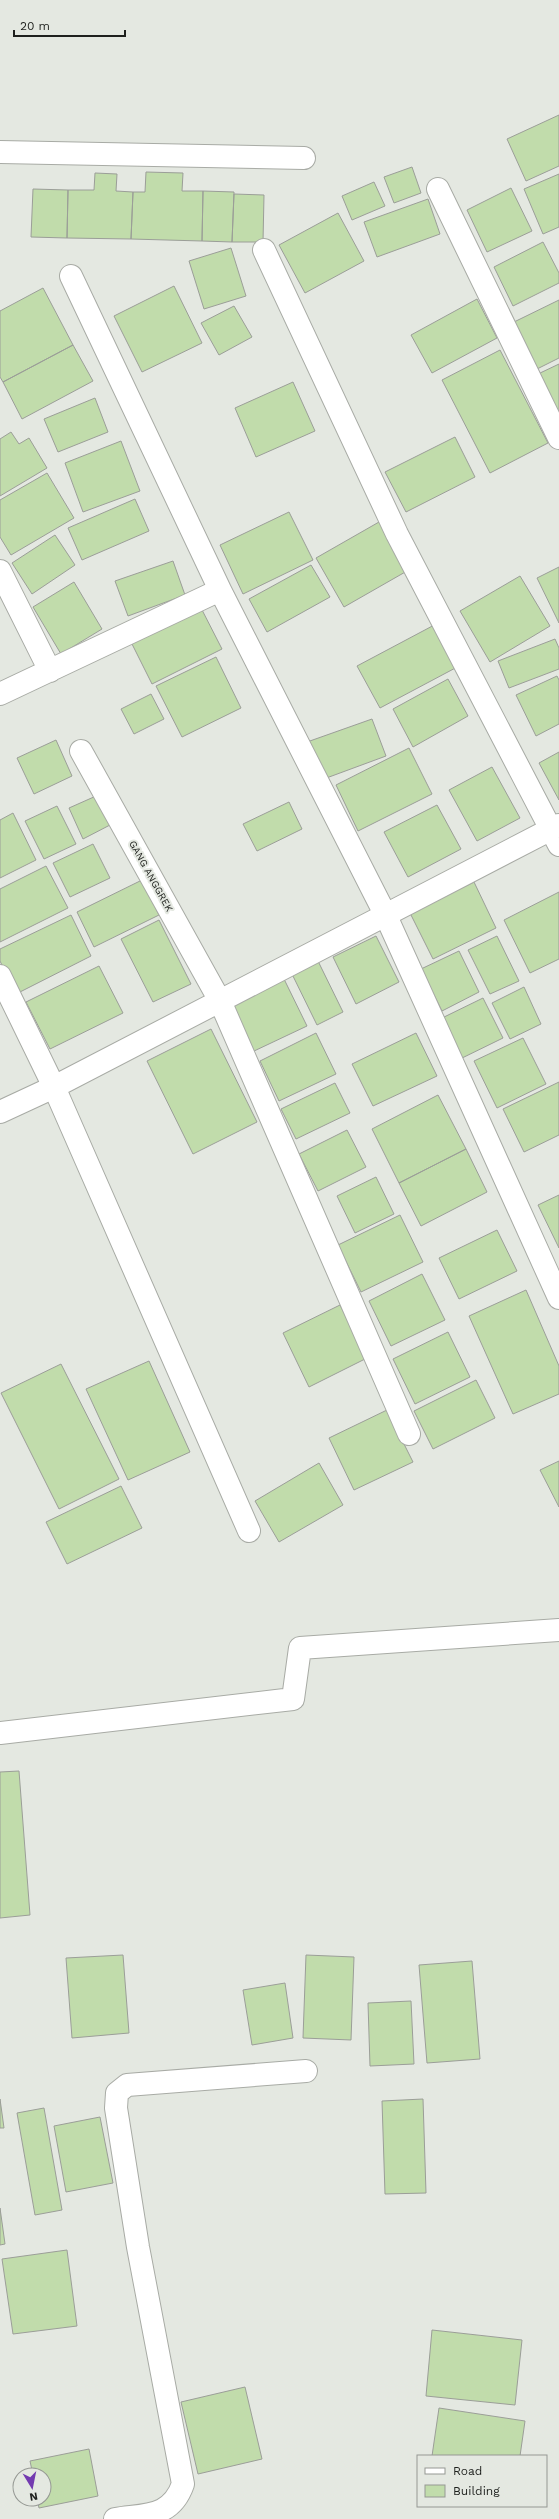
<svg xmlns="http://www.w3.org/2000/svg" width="559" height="2519" font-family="'Work Sans',sans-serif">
  <rect width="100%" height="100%" fill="#e4e8e1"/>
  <!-- building -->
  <path fill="#c1dcab" stroke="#9b9e98" d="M559,115V166L526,181L507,139Z
    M412,167L421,193L394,203L384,177Z
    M146,172L183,173L182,191H203L202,241L131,239L133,192H145Z
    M95,173L117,174L116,191L133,192L131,239L67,238L68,190H94Z
    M559,174V227L543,234L524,189Z
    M374,182L385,206L352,220L342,196Z
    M511,188L532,231L487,252L467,210Z
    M33,189L68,190L67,238L31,237Z
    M203,191L234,192L232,242L202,241Z
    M234,194L264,195L263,242H232Z
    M428,199L440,234L377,257L364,222Z
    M338,213L364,261L305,293L279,245Z
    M543,242L559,273V283L513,306L494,267Z
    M231,248L246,296L204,309L189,261Z
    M174,286L202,343L142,372L114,316Z
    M43,288L73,345L3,382L0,377V311Z
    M477,299L497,338L432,373L411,335Z
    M559,300V358L537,369L514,322Z
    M234,306L252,337L219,355L201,323Z
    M73,345L93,381L22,419L3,382Z
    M500,350L548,443L490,473L442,380Z
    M559,364V418L538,374Z
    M293,382L315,431L256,457L235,408Z
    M95,398L108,432L58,452L44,419Z
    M11,432L19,444L29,438L47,468L0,496V439Z
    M455,437L475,477L406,512L385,472Z
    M121,441L140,491L83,512L65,463Z
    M47,473L74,518L11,555L0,537V500Z
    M135,499L149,531L82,560L68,528Z
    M289,512L313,560L243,594L220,545Z
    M379,522L407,571L344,607L316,558Z
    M55,535L75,565L32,594L12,563Z
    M173,561L185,595L128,616L115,581Z
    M311,565L330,597L267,632L249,599Z
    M559,567V623L537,578Z
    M520,576L550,626L490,662L460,611Z
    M74,582L102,629L61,654L33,607Z
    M200,606L222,649L152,684L130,640Z
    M438,623L461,665L380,708L357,666Z
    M555,639L559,648V669L509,688L498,661Z
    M216,657L241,708L182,737L156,686Z
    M557,676L559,680V724L536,736L516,695Z
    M448,679L468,716L413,747L393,709Z
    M151,694L164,719L134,734L121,709Z
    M372,719L386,756L321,780L307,742Z
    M56,740L72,776L34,794L17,758Z
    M409,748L432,794L358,831L336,785Z
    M559,752V800L539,763Z
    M492,767L520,818L477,841L449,790Z
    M96,796L110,825L83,839L69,808Z
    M289,802L302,829L257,851L243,824Z
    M437,805L461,849L408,877L384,832Z
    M57,806L76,844L44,859L25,821Z
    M13,813L36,860L0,878V820Z
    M93,844L110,878L70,897L53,863Z
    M46,866L68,908L0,942V889Z
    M142,880L159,915L94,947L77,912Z
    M474,882L496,928L433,959L410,913Z
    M559,892V959L530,973L504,920Z
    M71,915L91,956L16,994L0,961V949Z
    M159,920L191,984L153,1002L121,939Z
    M376,936L399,982L356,1004L333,957Z
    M497,936L519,981L490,994L468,950Z
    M459,951L479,992L442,1011L421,969Z
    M317,959L343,1012L317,1025L291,972Z
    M99,966L123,1013L50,1049L26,1002Z
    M284,979L307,1026L252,1052L229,1006Z
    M524,987L541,1024L510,1039L492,1003Z
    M483,998L503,1038L458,1060L438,1020Z
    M211,1029L257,1122L193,1154L147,1061Z
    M316,1033L336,1074L279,1101L260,1061Z
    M416,1033L437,1076L373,1106L352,1064Z
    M523,1038L546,1084L497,1108L474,1061Z
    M559,1082V1135L524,1152L503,1109Z
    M335,1083L350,1113L296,1139L281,1109Z
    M438,1095L466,1149L399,1183L372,1129Z
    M347,1130L366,1167L318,1191L299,1154Z
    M466,1149L487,1192L421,1226L399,1183Z
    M376,1177L394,1214L355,1233L337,1196Z
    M559,1195V1248L538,1205Z
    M400,1215L423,1262L361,1292L338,1245Z
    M497,1230L517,1271L459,1299L439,1258Z
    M422,1274L445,1320L391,1346L369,1301Z
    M526,1290L559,1366V1394L513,1414L469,1316Z
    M340,1305L367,1358L309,1387L283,1333Z
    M448,1332L470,1377L415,1404L393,1359Z
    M149,1361L190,1452L128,1480L86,1389Z
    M61,1364L119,1479L59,1509L1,1393Z
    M476,1380L495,1418L433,1449L414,1411Z
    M387,1410L413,1462L354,1490L329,1438Z
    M559,1461V1507L540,1470Z
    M319,1463L343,1505L279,1542L255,1501Z
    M121,1486L142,1528L67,1564L46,1522Z
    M19,1771L30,1915L0,1918V1772Z
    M123,1955L129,2033L72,2038L66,1958Z
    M306,1955L354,1957L351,2040L303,2038Z
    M472,1961L480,2059L427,2063L419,1965Z
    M285,1983L293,2038L252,2045L243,1990Z
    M411,2001L414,2064L370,2066L368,2003Z
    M0,2099L4,2128H0Z
    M423,2099L426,2193L385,2194L382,2101Z
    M44,2108L62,2210L35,2215L17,2113Z
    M100,2117L113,2183L66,2192L54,2126Z
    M0,2208L5,2244L0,2245Z
    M67,2250L77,2326L13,2334L2,2259Z
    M432,2330L522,2340L515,2405L426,2396Z
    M245,2387L262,2459L198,2474L181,2402Z
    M439,2408L525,2421L520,2456H432Z
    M89,2449L98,2496L39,2508L37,2499H44V2475H33L30,2461Z"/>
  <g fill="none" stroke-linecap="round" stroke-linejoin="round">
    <defs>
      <path id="street" d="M0,152L304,158
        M438,189L559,438
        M264,250L397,534L559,845
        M71,276L220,590L386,916L559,1298
        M0,571L50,671
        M0,694L220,590
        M81,751L220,1001L409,1434
        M0,976L54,1087L249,1531
        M0,1112L54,1087L559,825
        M0,1733L293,1699L300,1648L559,1630
        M115,2519C146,2514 171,2518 183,2484L138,2247L116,2108L117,2093L127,2085L306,2071"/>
    </defs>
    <!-- street casing -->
    <use href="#street" stroke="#a8aba5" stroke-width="24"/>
    <!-- street -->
    <use href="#street" stroke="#fff" stroke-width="22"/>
  </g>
  <g text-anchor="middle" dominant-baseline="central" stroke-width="4" stroke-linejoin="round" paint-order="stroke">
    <!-- street labels -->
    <g font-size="10" fill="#1e201d" stroke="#e4e8e1">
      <text transform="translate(151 876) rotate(61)">GANG ANGGREK</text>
    </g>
  </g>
  <!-- legend -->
  <rect x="417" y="2455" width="130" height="52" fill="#e4e8e1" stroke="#959893"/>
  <rect x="425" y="2468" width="20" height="6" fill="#ffffff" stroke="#959893"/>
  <text x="453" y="2475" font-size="12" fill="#1e201d">Road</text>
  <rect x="425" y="2485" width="20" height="12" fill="#c1dcab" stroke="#959893"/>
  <text x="453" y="2495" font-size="12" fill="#1e201d">Building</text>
  <!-- north arrow -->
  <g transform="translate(32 2487) rotate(170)"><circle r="19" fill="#e4e8e1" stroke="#959893"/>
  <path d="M0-3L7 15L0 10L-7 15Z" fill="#733ab0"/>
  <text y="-6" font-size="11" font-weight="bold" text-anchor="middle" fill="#1e201d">N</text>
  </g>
  <!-- scale -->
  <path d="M14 30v6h111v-6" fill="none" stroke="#1e201d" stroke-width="2"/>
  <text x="20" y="30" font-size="12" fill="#1e201d" stroke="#e4e8e1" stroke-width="3" paint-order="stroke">20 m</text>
</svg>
